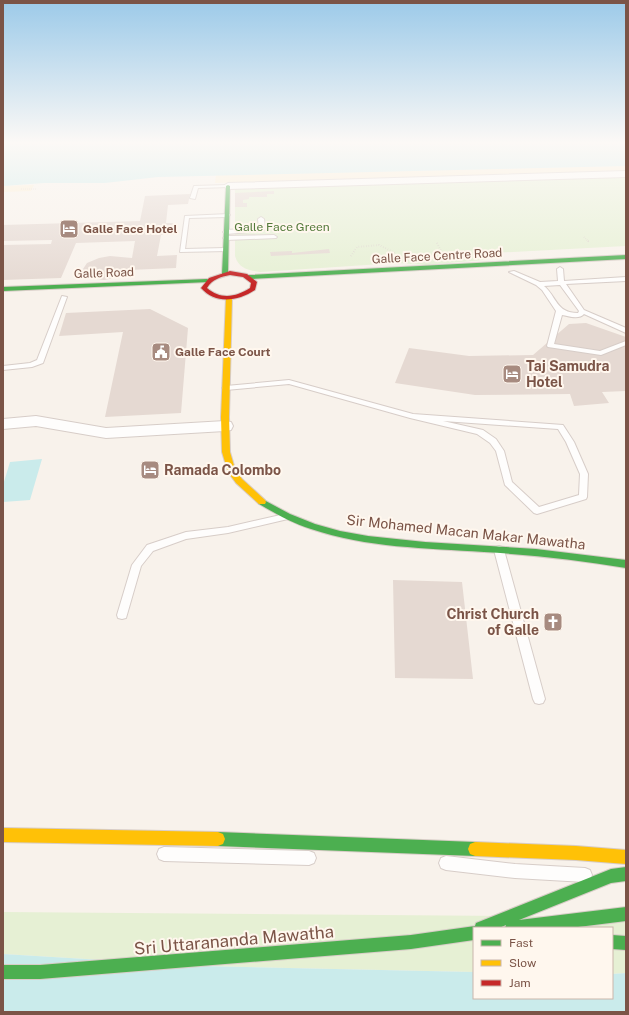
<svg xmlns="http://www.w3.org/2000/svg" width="629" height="1015" font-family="'Public Sans',sans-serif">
  <rect width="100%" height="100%" fill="#f8f2eb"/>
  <!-- green -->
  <path fill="#e6f0d4" d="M626,172V246L492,253L483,260L426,265L397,263L260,272C248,270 239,269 235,256V183Z
    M3,912L626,917V973L612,974V928H474V972L202,966L3,954Z"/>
  <!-- sand -->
  <path fill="#fceed3" d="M626,166V172L215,183L216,175Z
    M34,185L31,191L3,192V186Z"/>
  <!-- water -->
  <path fill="#caebeb" d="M3,143H626V166L158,177L105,183H44L3,186Z
    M42,459L30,500L3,502V485L10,462Z
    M3,954L202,966L474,972V998H612V974L626,973V1012H3Z"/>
  <!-- building -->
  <path fill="#e5d9d2" d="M274,191V194H267V197H249V199L243,200V203H247V207H235V193Z
    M190,194L188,204L168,205L166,223H176L175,234L161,235L157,256L177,255L176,268L129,270L123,276L104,280L90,278L83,269L87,263L99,258L110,256L132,258L135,241L76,243L61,278L3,280V245L51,244L52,240L3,241V225L140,221L145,196Z
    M329,249L330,253L271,256L270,252L292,251V253Z
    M150,309L188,328L181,413L105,417L123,332L59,336L66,313Z
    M586,323L626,337V391L602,392L609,403L574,406L570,394L475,395L395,383L409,348L469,356L533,355L569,324Z
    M393,580L462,582L473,679L395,678Z"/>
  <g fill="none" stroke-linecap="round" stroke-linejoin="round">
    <defs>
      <path id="lane" d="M228,185L230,186V187L198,188L195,199L190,198L194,186Z
        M229,214L230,215L227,217L189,218L185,249L225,248L227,249V251L180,252L185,216Z
        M261,217L264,219L265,229L262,231L226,234L223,232L226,230L259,228L258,219Z
        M274,235L277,237L276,238L226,240L223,238L226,236Z
        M560,267L563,269L564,281L626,277V281L566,284L584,310L626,328V333L584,314C579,320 568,316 562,315L554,344L600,351L626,341V345L601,355L548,347L547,346L556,311L542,290L536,285L509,272L514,271L540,282L558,281L557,269ZM560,285L579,311L578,313C556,313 557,297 544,286Z
        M62,296L67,297L43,363L32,367L3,370V366L30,363L37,360Z
        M289,380L413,414L563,425L574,442L588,474L587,497L586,499L537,514L534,513L505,485L496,451L490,443L477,434L410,418L289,384L226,390L222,388L226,386ZM443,421L558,429L566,442L580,474L579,495L539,507L512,482L504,451L496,439L483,430Z
        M285,514L288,515L290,517L288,519L228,533L186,539L153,551L141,566L126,618L122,619L118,618L117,615L132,565L147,545L186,532L228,527Z
        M499,546L502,547L504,550L545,699L543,703L539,704L535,703L533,699L494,550L496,547Z
        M164,847L309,851L314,853L316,858L314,863L309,865L164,861L159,859L157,854L159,849Z
        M446,856L515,864L585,868L590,870L592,875L590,880L585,882L515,878L446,870L441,868L439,863L441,858Z"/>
      <path id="street" d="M626,171V177L228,189L223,186L228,183Z
        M36,416L106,428L225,421L231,422L233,426L231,430L225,431L106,438L36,426L3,429V419Z"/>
      <path id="fast" d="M228,185L230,186L228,274L225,276L222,274L226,186Z
        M626,255V259L249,279L246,277L249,275Z
        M207,279L209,280V282L3,291V287Z
        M262,499L290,514L315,524L340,531L368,536L425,542L536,549L626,560V568C579,560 532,555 484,552C426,548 367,548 311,529C292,523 276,514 259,504L258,502L259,500Z
        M218,832L475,842L480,844L482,849L480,854L475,856L218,846L213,844L211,839L213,834Z
        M626,867V881L611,883L519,920L626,907V921L570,928H505L506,925L499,928H474V940L411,949L40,979H3V965H40L411,935L475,926L476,923L611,869Z
        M612,935L626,936V950L612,949Z"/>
      <path id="slow" d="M229,296L232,298L229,417L230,452L235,469L242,479L265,500L266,502L265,504H259L236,483L228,472L222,452L221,417L226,298Z
        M3,828L218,832L223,834L225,839L223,844L218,846L3,842Z
        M475,842L576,846L626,850V864L576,860L475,856L470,854L468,849L470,844Z"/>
      <path id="jam" d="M230,271L247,274L257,282L255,290C238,301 216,305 201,288L209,278ZM230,275L243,277L251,283L250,288C236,297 221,300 207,288C212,279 221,277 230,275Z"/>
    </defs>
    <!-- lane casing -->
    <use href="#lane" stroke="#d7cdc8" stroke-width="2"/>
    <!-- street casing -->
    <use href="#street" stroke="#d7cdc8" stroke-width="2"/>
    <!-- fast casing -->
    <use href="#fast" stroke="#d8cdc7" stroke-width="2"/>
    <!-- slow casing -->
    <use href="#slow" stroke="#d8cdc7" stroke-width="2"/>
    <!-- jam casing -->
    <use href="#jam" stroke="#d8cdc7" stroke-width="2"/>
    <!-- path-far1 -->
    <path stroke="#dcd0cc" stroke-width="1.5" stroke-dasharray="0.5 1.5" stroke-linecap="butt" d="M21,189H36
      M584,237L589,242"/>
    <!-- path -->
    <path stroke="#dcd0cc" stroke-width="2" stroke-dasharray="0.5 2" stroke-linecap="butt" d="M588,241L589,242
      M437,243L441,251
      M351,256L357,247L379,245L395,253"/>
    <!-- lane -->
    <use href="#lane" fill="#fefdfc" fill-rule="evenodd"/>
    <!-- street -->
    <use href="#street" fill="#fefdfc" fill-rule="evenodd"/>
    <!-- fast -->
    <use href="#fast" fill="#4caf50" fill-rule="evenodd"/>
    <!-- slow -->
    <use href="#slow" fill="#ffc107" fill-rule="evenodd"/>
    <!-- jam -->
    <use href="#jam" fill="#c62828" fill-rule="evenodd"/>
  </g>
  <!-- sky -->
  <linearGradient id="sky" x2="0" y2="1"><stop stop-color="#9ccae9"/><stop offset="0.5" stop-color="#fcf9f6"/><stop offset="1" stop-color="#fcf9f6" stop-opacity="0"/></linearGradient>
  <rect width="629" height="285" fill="url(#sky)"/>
  <!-- icons -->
  <defs>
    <symbol id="hotel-square" viewBox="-11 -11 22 22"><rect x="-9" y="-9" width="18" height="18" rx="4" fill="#a78b80" stroke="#fff7ee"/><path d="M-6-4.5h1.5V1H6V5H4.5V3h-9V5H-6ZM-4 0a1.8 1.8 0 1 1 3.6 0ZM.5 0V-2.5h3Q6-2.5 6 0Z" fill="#fff"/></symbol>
    <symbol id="civic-square" viewBox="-11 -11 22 22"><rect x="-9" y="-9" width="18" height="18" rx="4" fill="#a78b80" stroke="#fff7ee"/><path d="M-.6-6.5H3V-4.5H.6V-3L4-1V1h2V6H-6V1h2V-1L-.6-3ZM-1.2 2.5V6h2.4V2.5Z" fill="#fff"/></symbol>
    <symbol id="church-square" viewBox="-11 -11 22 22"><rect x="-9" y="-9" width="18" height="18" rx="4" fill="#a78b80" stroke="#fff7ee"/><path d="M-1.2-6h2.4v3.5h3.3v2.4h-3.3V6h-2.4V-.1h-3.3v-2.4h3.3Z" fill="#fff"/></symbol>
  </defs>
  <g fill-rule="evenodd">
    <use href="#hotel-square" x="58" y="218" width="22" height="22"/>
    <use href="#civic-square" x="150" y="341" width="22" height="22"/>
    <use href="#hotel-square" x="501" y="363" width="22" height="22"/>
    <use href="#hotel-square" x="139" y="459" width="22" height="22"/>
    <use href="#church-square" x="542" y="611" width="22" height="22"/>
  </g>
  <g text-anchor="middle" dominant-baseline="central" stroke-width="4" stroke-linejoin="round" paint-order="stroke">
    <!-- far-park labels -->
    <g font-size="12" fill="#547b3b" stroke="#fff7ee">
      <text x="282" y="227">Galle Face Green</text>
    </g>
    <!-- far-poi labels -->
    <g font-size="12" font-weight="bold" fill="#7b5447" stroke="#fff7ee" text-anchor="start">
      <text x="83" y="229">Galle Face Hotel</text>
      <text x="175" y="352">Galle Face Court</text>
    </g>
    <!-- far-street labels -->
    <g font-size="12" fill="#7b5447" stroke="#fff7ee">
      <text transform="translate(437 256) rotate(-3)">Galle Face Centre Road</text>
      <text transform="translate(104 273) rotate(-2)">Galle Road</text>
    </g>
    <!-- poi labels -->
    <g font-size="14" font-weight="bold" fill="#7b5447" stroke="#fff7ee" text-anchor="start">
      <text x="526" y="366">Taj Samudra<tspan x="526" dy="16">Hotel</tspan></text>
      <text x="164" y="470">Ramada Colombo</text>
      <text x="539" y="614" text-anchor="end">Christ Church<tspan x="539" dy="16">of Galle</tspan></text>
    </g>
    <!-- street labels -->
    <g font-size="14" fill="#7b5447" stroke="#fff7ee">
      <text transform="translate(466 532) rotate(6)">Sir Mohamed Macan Makar Mawatha</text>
    </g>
    <!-- near-street labels -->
    <g font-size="17" fill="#7b5447" stroke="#fff7ee">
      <text transform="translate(234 940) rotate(-5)">Sri Uttarananda Mawatha</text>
    </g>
  </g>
  <!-- border -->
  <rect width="629" height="1015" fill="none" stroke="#7b5447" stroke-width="8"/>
  <!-- legend -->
  <rect x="473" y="927" width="140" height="72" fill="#fff7ee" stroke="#cab6ab"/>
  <rect x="481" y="940" width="20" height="6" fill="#4caf50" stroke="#cab6ab"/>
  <text x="509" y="947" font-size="12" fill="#7b5447">Fast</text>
  <rect x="481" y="960" width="20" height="6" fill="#ffc107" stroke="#cab6ab"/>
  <text x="509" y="967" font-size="12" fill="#7b5447">Slow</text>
  <rect x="481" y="980" width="20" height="6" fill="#c62828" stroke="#cab6ab"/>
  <text x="509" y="987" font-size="12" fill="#7b5447">Jam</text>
</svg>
